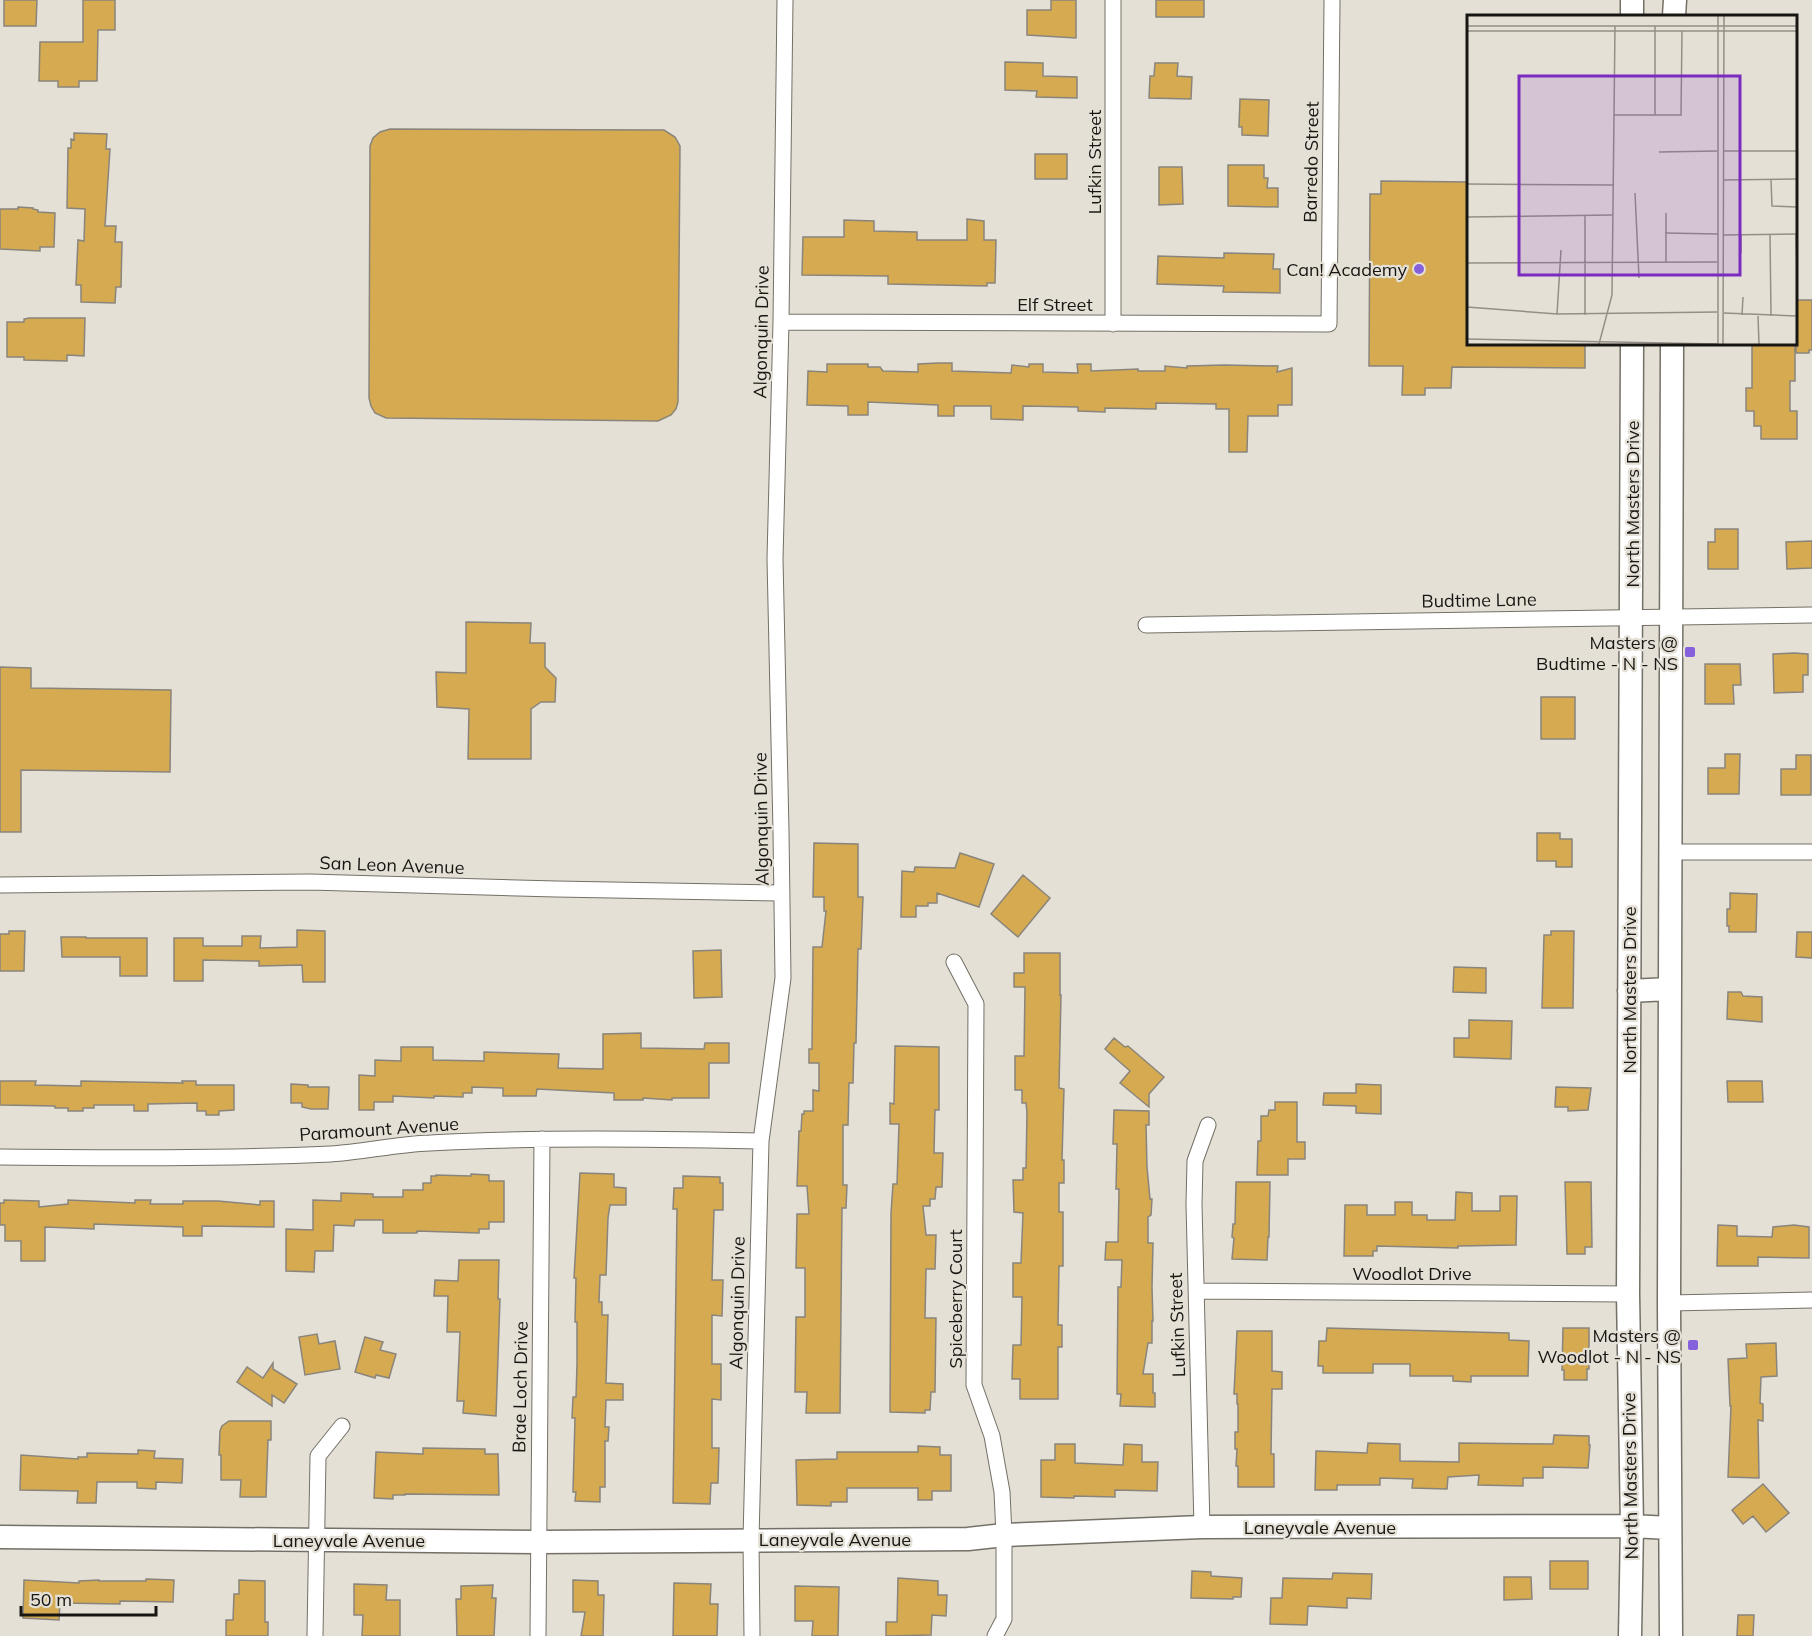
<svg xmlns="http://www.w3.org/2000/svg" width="1812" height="1636" font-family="Mulish,sans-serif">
  <rect width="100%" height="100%" fill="#e5e0d6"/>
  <!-- building -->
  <path fill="#d5aa50" stroke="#8a857c" stroke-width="1.5" d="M4,0H37L36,26H4Z
    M83,0H115V30H98L97,81H79V87H58V81H39L40,42H83Z
    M1051,0H1076V38L1027,35V10H1051Z
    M1156,0H1204V17H1156Z
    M1005,62L1043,63V76L1077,77V98L1036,97L1037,91L1005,90Z
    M1155,63H1178L1177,76L1192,77L1191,99L1149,98L1150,76H1154Z
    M1240,99L1269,100L1268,136L1242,135V127H1239Z
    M390,129L664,130L675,137L680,146L678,402L676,409L671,415L658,421L386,418L375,413L371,406L369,398L370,146L373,138L380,132Z
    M74,133L107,134L106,149H110L105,226H116L115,242H122L121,287H116L115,303L81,302V285H76L78,240L84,241L85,209L67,208L68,148H71V139L74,140Z
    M1035,154H1067V179H1035Z
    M1228,165H1264V178H1268L1267,188H1278V207L1228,206Z
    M1159,167H1182L1183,204L1159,205Z
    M1381,181L1468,182V344H1585V368L1452,367L1451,388H1425V395H1402L1403,366H1369L1370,194H1381Z
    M18,207L33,208V209L38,210V212L55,213L54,247H40V251L0,249V209H18Z
    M967,219L984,221V240H996L995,283H987V286L888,284V276L802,275L803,237H844V220L874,221V231L917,232V240H967Z
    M1224,253L1274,254L1273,269H1280V293L1223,292L1224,286L1157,284L1158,256L1224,258Z
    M1796,300H1812V350H1809V353H1796Z
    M29,318H85L84,356L67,355V361L24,360V357H7V322H24V319Z
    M1752,344H1795V381H1790V411H1797V439H1761V426H1754V411H1746V388H1752Z
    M938,363H952V371L1011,373L1012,365L1029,367V364H1043V372L1078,373L1077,364H1091V371L1138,369V371H1165V366L1187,368V366L1224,365L1278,366L1277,372L1292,368V405H1278V416H1248L1247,452H1229V409H1216V404L1156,403V409L1105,408V412L1078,411V407L1023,406V420L991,419V406H954V416H938V405L868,402V415H848V406L807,405L808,371L827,372V364H868V367H880L883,371L918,372V364Z
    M1715,529H1738V569H1708V542H1715Z
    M1812,541V568L1787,569L1786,542Z
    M466,622L531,623L530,643H545V667L556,678L555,702H541L531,709V759H468L469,709L437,707L436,672L466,673Z
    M1794,653L1808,654V675H1803V692L1774,693L1773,654Z
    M1705,664H1740L1741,685H1733L1734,704H1705Z
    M0,667L31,668V688L171,690L170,772L21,770V832H0Z
    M1541,697H1575V739H1541Z
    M1725,754H1740L1739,794H1708V768H1725Z
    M1796,755H1811V795H1781V769H1796Z
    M1537,833H1560V839H1572V867H1556V861H1537Z
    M814,843L858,844V897H863L861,949H858L856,1043H854L853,1083H849L848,1125H843V1185H847L846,1208H842L840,1413H806L807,1392H795L796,1317H805V1268H796L797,1214H809L807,1186H797L799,1131H801L802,1114H804V1111H813V1090L819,1091V1063H809V1049H812L813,947H822L826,911H824V897H813Z
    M960,853L994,864L979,907L937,893V903H928V906H916V917H901L902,871L914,872L915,867L955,868Z
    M1023,875L1050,898L1018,937L991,914Z
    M1730,893L1757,894L1756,932H1729V926H1727V909H1730Z
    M297,930L325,931V982H303L302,965L259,966V961L203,960V981H174V938H203V946H242V936H261L260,948L297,947Z
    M9,931H25L24,971H0V934H9Z
    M1551,931H1574L1573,1008H1542L1544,935H1551Z
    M1797,932H1812V958L1796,957Z
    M61,937H86V938H147V976H120V957H62Z
    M721,950L722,997L694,998L693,951Z
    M1024,953H1060V995H1061L1059,1088L1064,1089L1062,1160H1064V1183H1059V1212H1063V1266H1059L1058,1325H1062V1347H1058V1399H1020V1379H1012L1013,1345H1021L1022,1297H1013V1263H1021L1023,1213L1014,1212L1013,1180H1023V1168H1026L1027,1112L1026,1103H1022V1090H1015V1056H1024L1025,987H1014V973H1024Z
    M1454,967L1486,968V993L1453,992Z
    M1728,992H1741L1743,996L1762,997V1022L1727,1019Z
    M1469,1020L1512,1021L1511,1059L1454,1057V1038H1469Z
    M641,1033V1048L704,1049L705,1043H729V1063H709V1098H672V1100L643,1098V1100H614V1093L537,1089L536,1096H503V1088L472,1087V1093H463V1097L434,1096V1098L393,1096V1102H374V1110H359V1075L375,1076V1060L401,1061V1047H433V1060L484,1061V1052L559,1054L558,1068L603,1069V1034Z
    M1114,1038L1125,1047L1128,1046L1164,1077L1149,1094V1107L1120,1083L1130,1071L1105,1049Z
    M895,1046L939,1047V1110H935L934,1153H943L942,1187H936L935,1199H930V1206H923L926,1235H936L935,1269H926L925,1318H936L935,1392H931L930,1410H925V1413L890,1412L891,1213L893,1184H897L899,1124H890V1103L894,1104Z
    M0,1081H36L35,1085L81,1086V1081L183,1083L182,1081H196V1085H234V1110L219,1111V1115H206V1111H197V1103L148,1104V1111H134V1105H94V1108H83V1111H68V1108H55V1106L0,1105Z
    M1727,1081H1762L1763,1102H1728Z
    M291,1084L308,1085V1087H329L328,1109H311L302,1107V1103H291Z
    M1356,1084L1381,1085V1114L1356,1113V1106L1323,1105L1324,1093H1356Z
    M1556,1087L1591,1088L1588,1110L1568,1111V1107H1555Z
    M1275,1102H1297V1142H1305V1159H1288V1175H1257L1258,1141H1261V1116H1268L1269,1110H1275Z
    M1114,1110L1149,1111V1125H1146L1147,1167L1150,1199H1152L1151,1215L1148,1217V1243H1153L1152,1287L1153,1321H1152V1343H1148L1143,1374H1153V1393H1155V1407L1120,1406L1121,1394H1117L1118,1287H1121L1122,1260H1105L1106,1242H1118L1119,1189H1116L1117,1144H1113Z
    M580,1173L614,1174V1187L626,1188V1205H610L608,1218L606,1275H600L599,1302H602V1315H608L606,1383L623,1384V1400H606L605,1427H609L608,1441H605V1487H600V1502L575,1501L576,1492H573L575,1418H572L573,1397H576L577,1364V1322H575L576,1278H574Z
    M471,1174L489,1175V1181H504V1222H489V1229H479V1233L417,1231V1233H383V1220H355L354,1226L334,1225L333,1251H315L314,1272L286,1271V1229L313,1230V1200L341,1201V1193L373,1194V1197H403V1190H423V1183H431V1176H436V1175L471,1176Z
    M683,1176L720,1177V1183H723V1210H714L712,1280H723L722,1316L712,1315V1364H721V1400L712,1399V1448H719L718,1483H711L710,1504L673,1503L677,1209H673L674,1188H683Z
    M1236,1182H1270L1269,1237H1268L1267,1260L1232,1259L1234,1238L1232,1237L1233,1224H1235Z
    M1565,1182H1591L1592,1247H1585V1254H1567Z
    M1456,1192L1472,1193V1211H1500V1196H1517L1516,1245L1458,1246V1248L1377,1246V1251H1373V1256H1344L1345,1205H1367V1215H1395V1202H1412V1215H1427V1220H1455Z
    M4,1200L39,1201V1207L68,1204V1200L135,1203V1200H151L150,1204H183V1201H218L260,1205V1201H274V1227L202,1226V1236H183V1227L94,1224V1229L45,1227V1261H21V1241H5V1225H0V1203H4Z
    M1718,1225L1737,1226V1236L1772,1237L1773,1227L1794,1225L1809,1227V1258L1758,1257V1266H1717Z
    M459,1260H499L498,1299H500L496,1416L463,1413L464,1401H457L460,1332H447L448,1296H434L435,1280L458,1281Z
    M1327,1328L1509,1333V1340L1529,1341L1528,1376H1471V1382L1453,1381V1376H1410V1364H1373V1373H1323V1366H1318L1319,1341H1326Z
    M1563,1328H1589V1369H1587V1380H1564V1370H1562Z
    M1237,1331H1272V1371L1282,1372V1389H1272L1271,1454H1274V1487H1238V1466H1236L1237,1449H1235V1432H1238V1404H1237V1394H1234Z
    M317,1334L319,1344L335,1341L340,1369L305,1375L299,1337Z
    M365,1337L383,1342L380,1350L396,1354L389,1378L376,1375L375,1378L355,1372Z
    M1776,1343L1777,1376L1761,1377L1760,1403L1763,1404V1421L1758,1420L1759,1478L1728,1477L1731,1406H1730L1728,1359L1747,1358L1746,1344Z
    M273,1363V1369L297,1384L284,1403L272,1395V1406L237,1382L247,1367L263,1378Z
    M229,1421H271V1440H268L266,1497H240L241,1480H221V1455H219L220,1431L222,1426Z
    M1554,1435L1589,1436V1445H1590L1588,1468L1543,1467V1478H1523V1486L1478,1485L1479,1475L1448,1477L1447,1489L1412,1488L1413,1479L1380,1478V1485H1337V1490H1315L1316,1451L1367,1453L1368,1443L1400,1444V1461L1459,1462V1443L1553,1444Z
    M1055,1444H1075V1463L1123,1465L1124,1444L1142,1445V1462H1158L1157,1491L1115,1490V1497L1074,1496V1498L1041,1497V1460H1055Z
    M918,1446L940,1447V1455H951V1491H932V1500H918V1488H847V1502H831V1506L797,1505L796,1460L837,1459V1452H918Z
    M423,1448L485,1449V1454H498L499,1495L405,1494V1495H393V1499L374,1498L376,1452L423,1454Z
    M138,1450L155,1451L154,1458L183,1459L182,1483L156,1482V1489L137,1488V1482H97L96,1503H77L78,1491L20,1490L21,1455L78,1459V1457H87V1453L138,1454Z
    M1763,1484L1789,1513L1766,1532L1753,1516L1743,1524L1732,1510Z
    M1550,1561H1588V1589H1550Z
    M1192,1571L1211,1572V1576L1242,1578L1241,1597H1233V1599L1191,1598Z
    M1333,1573L1372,1574L1371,1599L1347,1598V1608L1308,1606L1307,1625L1270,1624L1271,1598H1282L1283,1578L1332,1579Z
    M1504,1577H1531L1532,1599L1504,1600Z
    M898,1578L938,1581V1595H947L946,1616L932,1615L931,1635L886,1636V1622H897Z
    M146,1579L174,1580L173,1602L120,1601V1604L60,1603L59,1620L23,1618L24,1580L79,1583V1581L99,1580V1581H146Z
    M239,1580L265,1581V1622H268V1636H226V1620H233L234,1594H239Z
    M573,1580L598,1581V1595H604L603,1636H581L585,1612H573Z
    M674,1583L711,1584L710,1604H718L717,1636H673Z
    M354,1584L387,1585L386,1600H400V1636H362L363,1615H354Z
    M493,1585L492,1598H496L494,1636H457L456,1599H461V1586Z
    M795,1586L839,1587L838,1636H812L813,1621H795Z
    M1738,1615H1754L1753,1636H1737Z"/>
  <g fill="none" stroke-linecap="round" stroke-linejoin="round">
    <defs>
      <path id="street" d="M781,322L1329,324L1332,0
        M1113,324V0
        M1146,625L1812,615
        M1670,852H1812
        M0,885L310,882L556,889L782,893
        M954,962L976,1004L974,1385L992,1436L1002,1492L1004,1535V1619L995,1636
        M0,1157C110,1158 221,1159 331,1154C364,1152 397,1144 430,1143C540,1137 650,1139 761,1141
        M1196,1291L1628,1294
        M1669,1303L1812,1300
        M1202,1527L1194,1204L1195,1161L1208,1125
        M315,1636L318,1456L342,1426
        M538,1636L542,1139
        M752,1636L751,1539L761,1141L783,978L781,831L775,559L781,322L785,0"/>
      <path id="secondary" d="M1632,0V16
        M1674,16L1675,0
        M1629,991L1669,989
        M0,1537L538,1542L968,1539L1004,1535L1202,1527L1632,1526L1669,1528
        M1630,1636L1632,1526L1628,1294L1632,344
        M1671,1636L1669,1303L1672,344"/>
    </defs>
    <!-- street casing -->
    <use href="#street" stroke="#747067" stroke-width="17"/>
    <!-- secondary casing -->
    <use href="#secondary" stroke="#747067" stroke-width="25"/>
    <!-- street -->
    <use href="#street" stroke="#fff" stroke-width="15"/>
    <!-- secondary -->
    <use href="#secondary" stroke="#fff" stroke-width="22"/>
  </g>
  <!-- markers -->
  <g fill="#8561dc" stroke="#e5e0d6" stroke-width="2">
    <circle cx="1419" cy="269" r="6"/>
    <rect x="1684" y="646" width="12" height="12" rx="3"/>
    <rect x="1687" y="1339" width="12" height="12" rx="3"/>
  </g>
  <g text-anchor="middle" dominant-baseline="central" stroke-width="4.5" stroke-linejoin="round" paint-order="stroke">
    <!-- street labels -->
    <g font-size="18" fill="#181613" stroke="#e5e0d6">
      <text transform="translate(1094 162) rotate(-90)">Lufkin Street</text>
      <text transform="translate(1311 162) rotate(-89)">Barredo Street</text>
      <text x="1055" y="304">Elf Street</text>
      <text transform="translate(761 332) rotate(-89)">Algonquin Drive</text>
      <text transform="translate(1632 504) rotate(-90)">North Masters Drive</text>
      <text transform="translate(1479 600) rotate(-1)">Budtime Lane</text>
      <text transform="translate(761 819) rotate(-91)">Algonquin Drive</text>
      <text transform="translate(392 865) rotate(2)">San Leon Avenue</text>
      <text transform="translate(1629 990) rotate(-90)">North Masters Drive</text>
      <text transform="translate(379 1129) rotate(-4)">Paramount Avenue</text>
      <text x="1412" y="1273">Woodlot Drive</text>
      <text transform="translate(955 1299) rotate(-90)">Spiceberry Court</text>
      <text transform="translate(737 1303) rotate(-89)">Algonquin Drive</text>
      <text transform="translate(1177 1325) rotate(-92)">Lufkin Street</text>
      <text transform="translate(520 1387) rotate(-89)">Brae Loch Drive</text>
      <text transform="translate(1630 1476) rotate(-91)">North Masters Drive</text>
      <text x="1320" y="1527">Laneyvale Avenue</text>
      <text x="835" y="1539">Laneyvale Avenue</text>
      <text x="349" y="1540">Laneyvale Avenue</text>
    </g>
    <!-- poi labels -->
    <g font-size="18" fill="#181613" stroke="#e5e0d6" text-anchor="end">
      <text x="1407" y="269">Can! Academy</text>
      <text x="1678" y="642">Masters @<tspan x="1678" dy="21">Budtime - N - NS</tspan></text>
      <text x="1681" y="1335">Masters @<tspan x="1681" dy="21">Woodlot - N - NS</tspan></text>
    </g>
  </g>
  <!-- overview -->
  <g transform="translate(1467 15)">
    <rect width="330" height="330" fill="#e5e0d6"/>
    <path fill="none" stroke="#938f88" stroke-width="1.5" d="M0,11H330M188,11V100M0,16H330M147,100H214L215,16M257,136H330M192,137L250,136M256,165L330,164M304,165L305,191L330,192M0,169L147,170M168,178L172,263M0,202L145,200M198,218L251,219M274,219V238M303,219L304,301M329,219L330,260M257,220L330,219M199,247V198M0,248L250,247M0,292L90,299L250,297M257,298L330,301M90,299L94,235M118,300V200M275,300L276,282M291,301L292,329M0,324L250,329M132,329L145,280L148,11M251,329V1M256,329L257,1"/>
    <path fill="#7b2cbf" fill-opacity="0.15" stroke="#7b2cbf" stroke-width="3" d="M52,61H273V260H52Z"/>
    <rect width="330" height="330" fill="none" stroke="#181613" stroke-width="3"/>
  </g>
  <!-- scale -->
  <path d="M21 1606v9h135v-9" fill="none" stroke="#181613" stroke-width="3"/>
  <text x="30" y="1606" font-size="18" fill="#181613" stroke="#e5e0d6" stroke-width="4.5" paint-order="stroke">50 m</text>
</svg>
